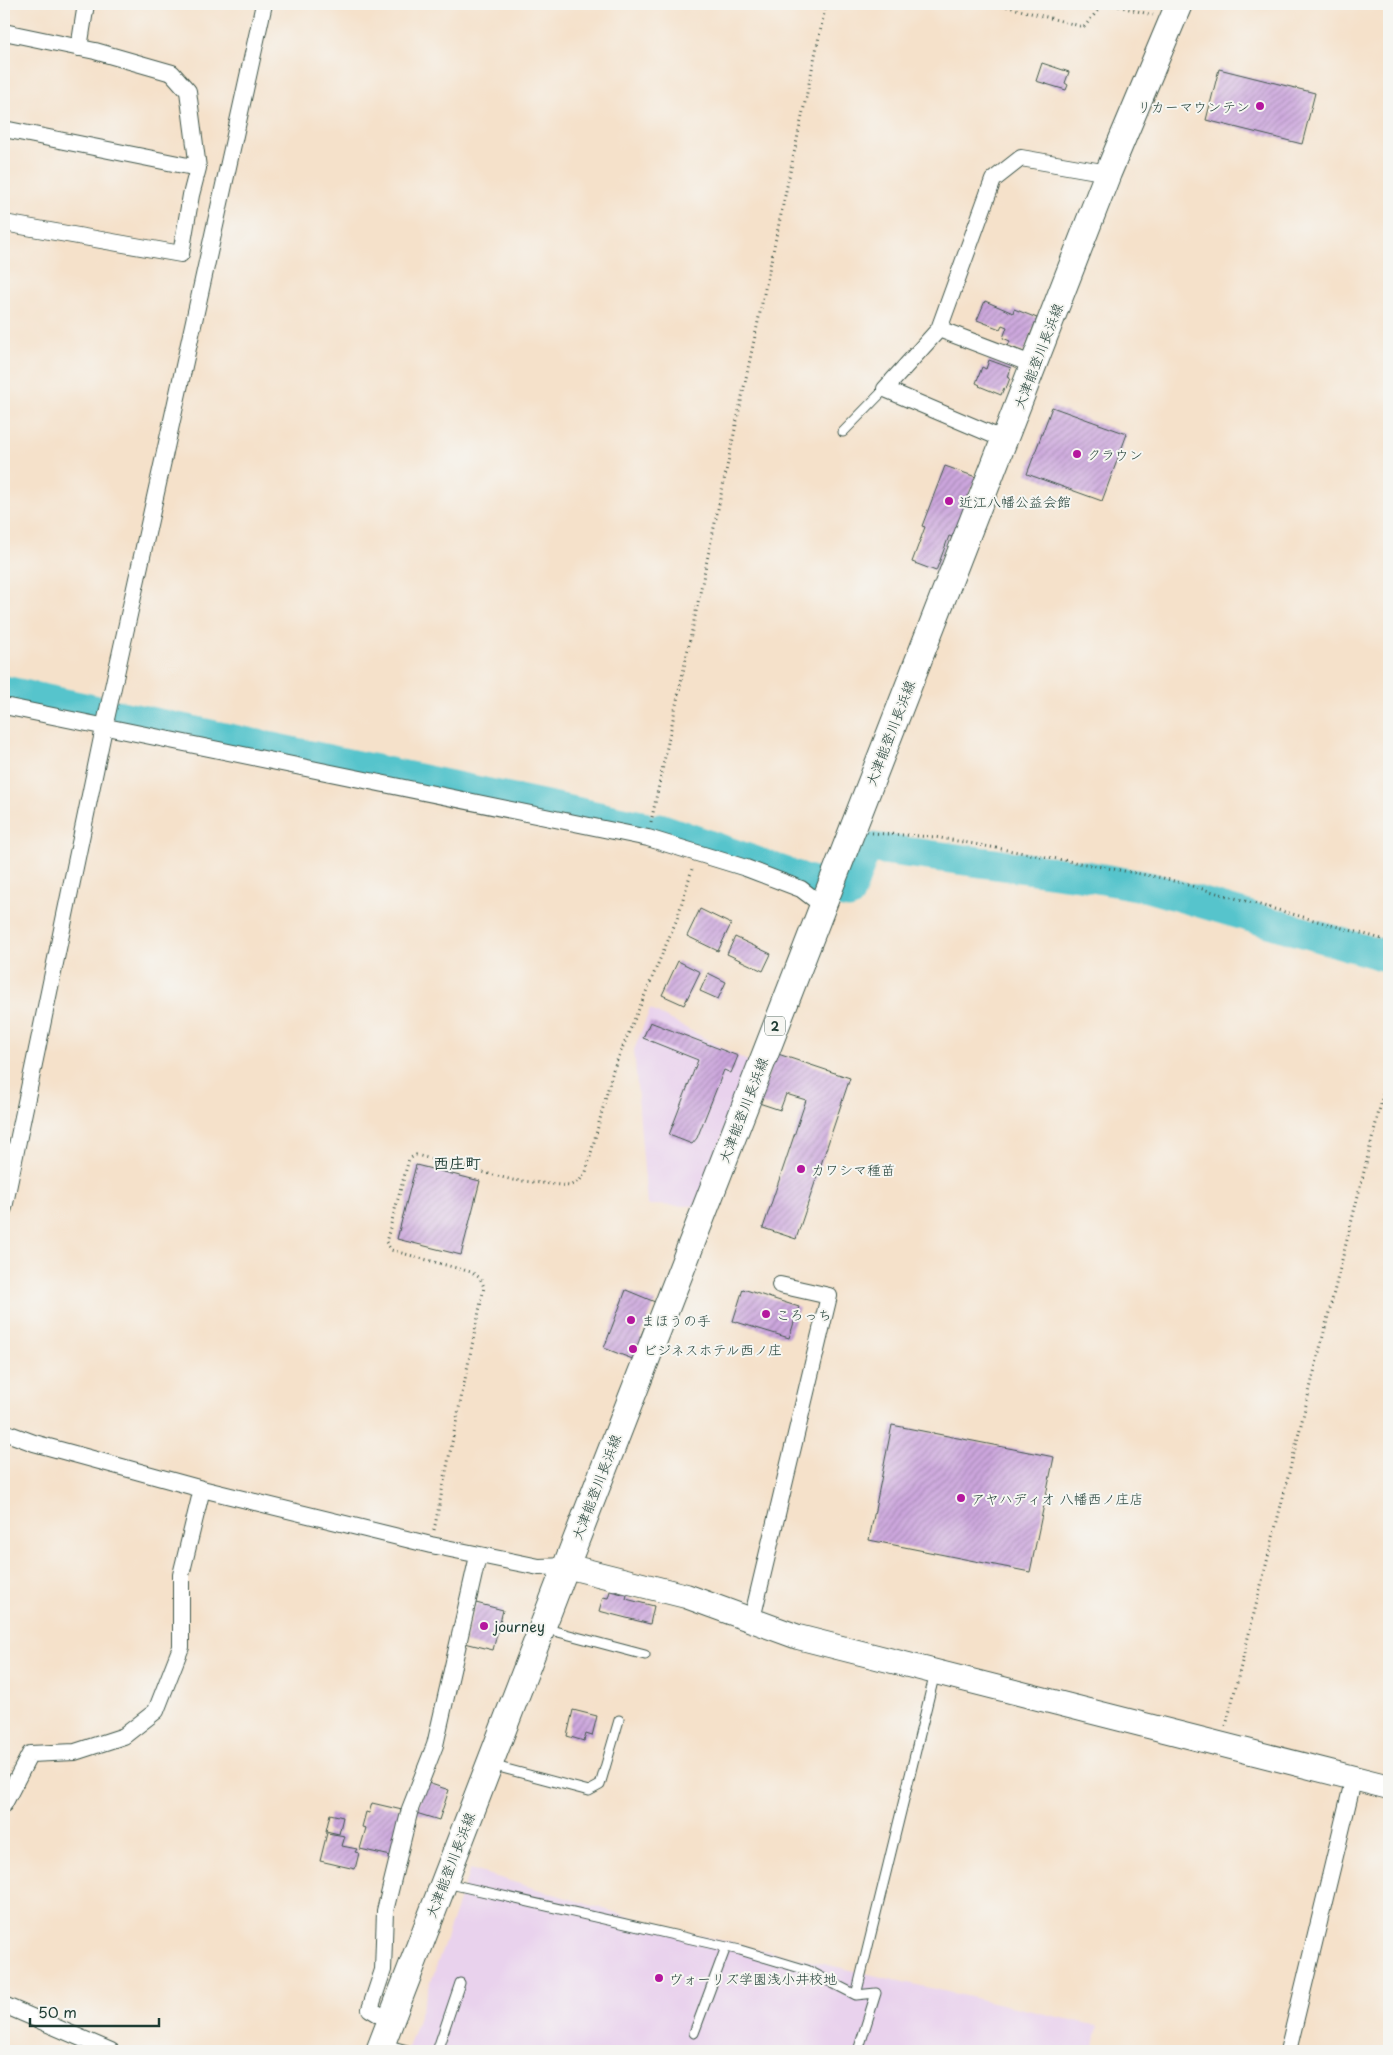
<svg xmlns="http://www.w3.org/2000/svg" width="1393" height="2055" font-family="'Playpen Sans','Klee One',sans-serif">
  <defs>
    <pattern id="building-hatch" width="6" height="6" patternUnits="userSpaceOnUse" patternTransform="scale(1.25)"><rect width="6" height="6" fill="#cca6dd"/><path d="M-1 1l2-2M0 6l6-6M5 7l2-2" fill="none" stroke="#a588b4"/></pattern>
  </defs>
  <rect width="100%" height="100%" fill="#f6f6f2"/>
  <filter id="ink" filterUnits="userSpaceOnUse"><feTurbulence type="fractalNoise" baseFrequency=".02" numOctaves="2"/><feDisplacementMap in="SourceGraphic" scale="10" xChannelSelector="R" yChannelSelector="G"/><feConvolveMatrix kernelMatrix="1 2 1 2 8 2 1 2 1" color-interpolation-filters="sRGB"/></filter>
  <filter id="wash" filterUnits="userSpaceOnUse"><feTurbulence type="fractalNoise" baseFrequency=".0096" numOctaves="4" result="noise"/><feDisplacementMap in="SourceGraphic" scale="20" xChannelSelector="R" yChannelSelector="G"/><feGaussianBlur stdDeviation="1.12" result="paint"/><feColorMatrix in="noise" values="0 0 0 0 0 0 0 0 0 0 0 0 0 0 0 0 0 1.4 0 .05"/><feComposite in="paint" operator="in"/></filter>
  <g filter="url(#wash)">
    <rect width="100%" height="100%" fill="#f5e1ca"/>
    <!-- built -->
    <path fill="#e9d2ed" d="M650,1009L751,1063L695,1206L647,1205L634,1050Z
      M470,1869L674,1930L1098,2026L1093,2051H407Z"/>
    <g fill="none" stroke-linecap="round" stroke-linejoin="round">
      <!-- river -->
      <path stroke="#56c4cc" stroke-width="31" d="M4,691L98,711
        M116,715L641,826
        M660,828L821,885
        M839,892L849,894L864,853L874,848L1086,876L1148,887L1389,957"/>
    </g>
    <g id="blocks">
      <!-- building -->
      <path fill="url(#building-hatch)" d="M1042,63L1069,72L1065,83L1068,85L1066,90L1036,81Z
        M1219,69L1315,93L1302,144L1206,120Z
        M985,301L1013,313L1014,309L1037,318L1024,352L1008,346L1010,341L1003,338L1007,327L1002,325L1000,329L977,320Z
        M989,360L1011,368L1008,377L1010,378L1006,389L1004,388L1001,395L979,386L980,385L976,383L982,367L986,369Z
        M1052,407L1127,434L1102,501L1027,474Z
        M945,466L976,477L953,537L949,536L936,571L912,562L925,527L922,526Z
        M700,909L731,924L718,951L687,936Z
        M735,937L771,954L763,971L727,954Z
        M678,961L700,972L684,1005L662,995Z
        M708,973L726,982L718,999L700,991Z
        M650,1022L738,1056L731,1073L724,1070L697,1138L692,1144L669,1135L698,1060L643,1038Z
        M775,1053L850,1078L796,1239L763,1228L806,1100L786,1094L780,1110L759,1103Z
        M416,1165L480,1181L461,1255L397,1239Z
        M743,1289L799,1307L789,1338L733,1321Z
        M626,1290L655,1302L640,1338L651,1342L643,1363L604,1348Z
        M892,1425L1054,1457L1030,1572L869,1540Z
        M610,1591L627,1595L626,1599L654,1606L650,1624L599,1611L603,1597L608,1598Z
        M476,1603L503,1610L493,1650L465,1643Z
        M573,1710L597,1716L592,1736L586,1734L584,1741L567,1736Z
        M425,1782L449,1790L439,1820L416,1813Z
        M372,1803L402,1810L391,1856L360,1849L366,1828L362,1827L366,1812L369,1813Z
        M330,1814L343,1817L339,1834L326,1831Z
        M327,1833L345,1836L342,1846L357,1849L355,1852L359,1853L355,1869L320,1861Z"/>
    </g>
  </g>
  <g filter="url(#ink)">
    <use href="#blocks" fill-opacity="0" stroke="#3f564a" stroke-width="1"/>
    <g fill="none" stroke-linecap="round" stroke-linejoin="round">
      <defs>
        <path id="lane" d="M843,432L885,389
          M543,1628L645,1655
          M491,1765L589,1791L600,1785L619,1720
          M446,1883L740,1950L807,1970L856,1995L876,1993L858,2051
          M856,1995L935,1673
          M694,2033L726,1947
          M385,2044L411,2051
          M437,2051L460,1983"/>
        <path id="street" d="M4,32L95,51L172,73L188,91L198,168L191,195L181,254L4,223
          M79,48L86,4
          M4,129L198,168
          M939,329L1034,365
          M1005,440L885,389L939,329L993,180L1021,158L1108,173
          M4,706L648,838L746,868L801,889L822,905
          M4,1208L104,728L264,4
          M4,1432L34,1443L202,1489L431,1545L539,1567L566,1566
          M752,1619L829,1296L780,1285
          M4,1804L30,1754L75,1752L124,1736L156,1711L181,1647V1575L202,1489
          M4,2005L111,2051
          M390,2021L370,2009L383,1970L385,1911L400,1850L410,1809L435,1745L478,1556
          M1288,2051L1354,1777"/>
        <path id="secondary" d="M566,1566L686,1596L798,1637L1389,1787"/>
        <path id="primary" d="M379,2051L566,1566L1108,173L1179,4"/>
      </defs>
      <!-- lane casing -->
      <use href="#lane" stroke="#3f564a" stroke-width="11"/>
      <!-- street casing -->
      <use href="#street" stroke="#3f564a" stroke-width="18"/>
      <!-- secondary casing -->
      <use href="#secondary" stroke="#3f564a" stroke-width="26"/>
      <!-- primary casing -->
      <use href="#primary" stroke="#3f564a" stroke-width="28"/>
      <!-- path -->
      <path stroke="#3f564a" stroke-width="3" stroke-dasharray="1 4" stroke-linecap="butt" d="M997,4L1084,27L1103,4
        M1109,4L1153,15
        M651,822L826,4
        M872,833L935,837L1163,878L1389,941
        M434,1530L484,1287L480,1278L471,1272L391,1250L386,1242L409,1159L416,1155L513,1180L570,1186L580,1180L586,1172L613,1070L677,919L692,869
        M1226,1726L1389,1071"/>
      <!-- lane -->
      <use href="#lane" stroke="#fff" stroke-width="9"/>
      <!-- street -->
      <use href="#street" stroke="#fff" stroke-width="16"/>
      <!-- secondary -->
      <use href="#secondary" stroke="#fff" stroke-width="24"/>
      <!-- primary -->
      <use href="#primary" stroke="#fff" stroke-width="26"/>
    </g>
  </g>
  <!-- markers -->
  <g fill="#b5179e" stroke="#f6f6f2" stroke-width="2">
    <circle cx="1260" cy="106" r="5"/>
    <circle cx="1077" cy="454" r="5"/>
    <circle cx="949" cy="501" r="5"/>
    <circle cx="801" cy="1169" r="5"/>
    <circle cx="766" cy="1314" r="5"/>
    <circle cx="631" cy="1320" r="5"/>
    <circle cx="633" cy="1349" r="5"/>
    <circle cx="961" cy="1498" r="5"/>
    <circle cx="484" cy="1626" r="5"/>
    <circle cx="659" cy="1978" r="5"/>
  </g>
  <g text-anchor="middle" dominant-baseline="central" stroke-width="4" stroke-linejoin="round" paint-order="stroke">
    <!-- shield labels -->
    <rect fill="#f6f6f2" stroke="#60746d" stroke-width="1" x="765" y="1016.5" width="20" height="19" rx="4"/>
    <g font-size="12" font-weight="bold" fill="#1f3d34">
      <text x="775" y="1026">2</text>
    </g>
    <!-- poi labels -->
    <g font-size="14" fill="#1f3d34" stroke="#f6f6f2" text-anchor="start">
      <text x="1250" y="106" text-anchor="end">リカーマウンテン</text>
      <text x="1087" y="454">クラウン</text>
      <text x="959" y="501">近江八幡公益会館</text>
      <text x="811" y="1169">カワシマ種苗</text>
      <text x="776" y="1314">ころっち</text>
      <text x="641" y="1320">まほうの手</text>
      <text x="643" y="1349">ビジネスホテル西ノ庄</text>
      <text x="971" y="1498">アヤハディオ 八幡西ノ庄店</text>
      <text x="494" y="1626">journey</text>
      <text x="669" y="1978">ヴォーリズ学園浅小井校地</text>
    </g>
    <!-- street labels -->
    <g font-size="14" fill="#1f3d34" stroke="#f6f6f2">
      <text transform="translate(1038 356) rotate(-69)">大津能登川長浜線</text>
      <text transform="translate(890 733) rotate(-69)">大津能登川長浜線</text>
      <text transform="translate(743 1110) rotate(-69)">大津能登川長浜線</text>
      <text transform="translate(596 1487) rotate(-69)">大津能登川長浜線</text>
      <text transform="translate(450 1865) rotate(-69)">大津能登川長浜線</text>
    </g>
    <!-- quarter labels -->
    <g font-size="16" font-weight="bold" fill="#1f3d34" stroke="#f6f6f2">
      <text x="457" y="1162">西庄町</text>
    </g>
  </g>
  <!-- margin -->
  <rect width="1393" height="2055" fill="none" stroke="#f6f6f2" stroke-width="20"/>
  <!-- scale -->
  <path d="M30 2018v8h129v-8" fill="none" stroke="#1f3d34" stroke-width="2.5"/>
  <text x="38" y="2018" font-size="15" fill="#1f3d34" stroke="#f6f6f2" stroke-width="4" paint-order="stroke">50 m</text>
</svg>
